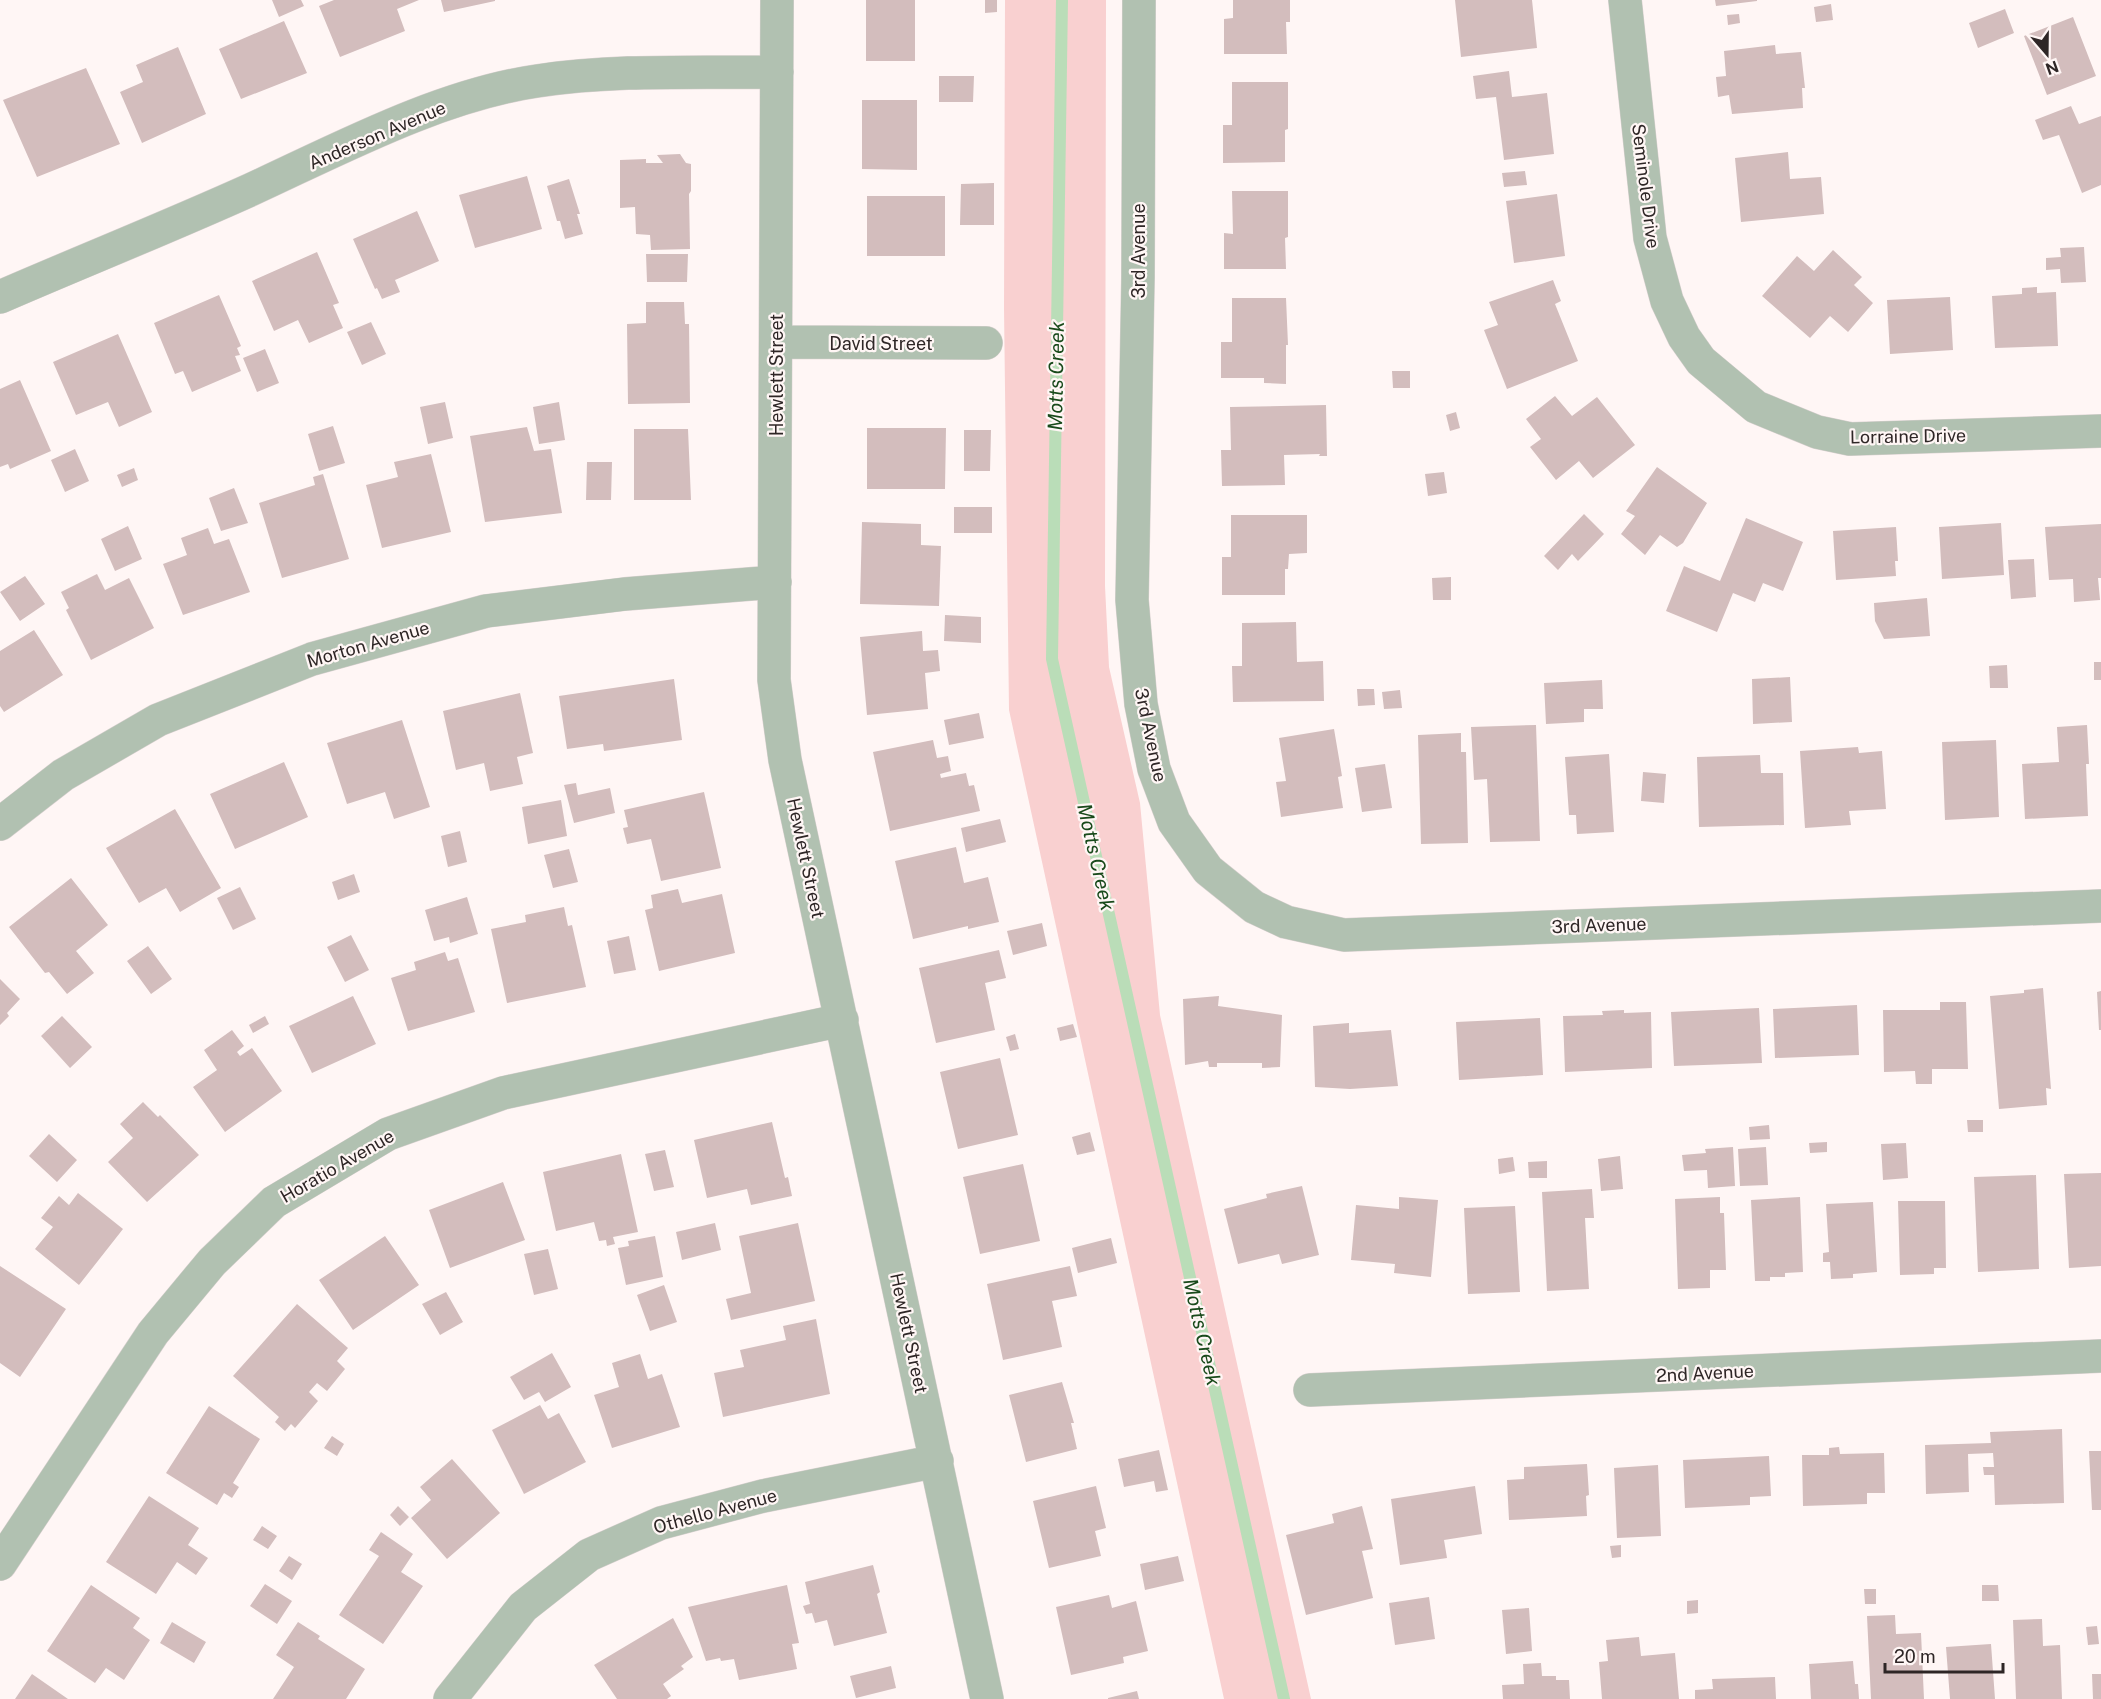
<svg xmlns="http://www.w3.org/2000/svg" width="2101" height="1699" font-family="'Public Sans',sans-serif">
  <rect width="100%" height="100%" fill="#fff6f5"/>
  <!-- green -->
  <path fill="#f9d0d0" d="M1005,0H1106L1105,586L1109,667L1140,803L1160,1015L1311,1699H1224L1009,710L1004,308Z"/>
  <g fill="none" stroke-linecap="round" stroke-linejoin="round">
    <!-- stream -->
    <path stroke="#baddb8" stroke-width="12" d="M1062,0L1052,659L1284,1699"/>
  </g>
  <!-- building -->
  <path fill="#d3bdbd" d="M272,0H301L304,6L279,17Z
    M334,0H419L397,9L405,31L340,57L319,6Z
    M441,0H495V1L444,12Z
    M866,0H915V61H866Z
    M985,0H997V12L985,13Z
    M1233,0H1290V22H1286L1287,54H1224V19L1233,18Z
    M1455,0H1532L1537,48L1461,57Z
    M1715,0H1757V1L1716,6Z
    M1831,4L1833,20L1816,22L1814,7Z
    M2005,9L2014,33L1978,48L1969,23Z
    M1739,14L1740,23L1728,25L1727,15Z
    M2073,17L2096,76L2047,95L2024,36Z
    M284,21L307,73L241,99L219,49Z
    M1775,45L1776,54L1801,52L1805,88H1802L1803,108L1732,114L1729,95L1718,97L1716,77L1726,76L1724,51Z
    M178,47L206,114L142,143L120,92L143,82L136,65Z
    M86,68L120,144L37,177L3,100Z
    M1509,71L1512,97L1547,93L1554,154L1504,160L1496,97L1476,99L1473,76Z
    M939,76H974L973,102H939Z
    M1232,82H1288V129L1285,130V162L1223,163V125H1232Z
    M862,100H917V170L862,169Z
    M2071,106L2079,124L2101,116V185L2082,193L2059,135L2043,140L2035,120Z
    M1788,152L1790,179L1821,177L1824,214L1741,222L1735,158Z
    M680,154L686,163L691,164V191L689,194L690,249L651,250L650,235L636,234L635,207L620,208V160L646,159V163H663L657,155Z
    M1525,171L1527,185L1504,187L1502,173Z
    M527,176L542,229L475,248L459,195Z
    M569,179L580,214H577L583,234L565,239L560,221H557L547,186Z
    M994,183V225H960L961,184Z
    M1232,191H1288V237L1285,238L1286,269H1224V233L1233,234Z
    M1557,194L1565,256L1514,263L1506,201Z
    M867,196H945V256H867Z
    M417,211L439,261L395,280L400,292L382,299L377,288L375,289L353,239Z
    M2084,247L2086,282L2061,283L2060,269L2046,270V258L2061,257L2060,248Z
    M1833,250L1862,277L1854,285L1873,303L1848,332L1830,316L1810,338L1762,296L1797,256L1814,271Z
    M317,252L339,303L333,305L343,328L309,343L298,320L274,331L252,281Z
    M646,254H688L687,282H647Z
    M1553,280L1561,301L1555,304L1578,361L1507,389L1484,330L1498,325L1489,302Z
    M2037,287V293L2056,292L2058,346L1995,348L1992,296L2022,294V288Z
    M219,295L241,346L237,348L240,355L235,356L241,371L192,392L183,371L175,374L154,323Z
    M1950,297L1953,350L1890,354L1887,300Z
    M1232,298H1286L1288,345H1286V384L1264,383V378H1221V342H1232Z
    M646,302H684L685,324H689L690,403L628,404L627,324L646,323Z
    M371,322L386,354L362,365L347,332Z
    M118,334L152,412L119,427L108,402L76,415L53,362Z
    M265,349L279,383L257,392L243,358Z
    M1392,371H1410V388H1393Z
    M20,380L51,451L10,469L8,464L0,467V389Z
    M1555,396L1572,416L1597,397L1635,445L1593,478L1579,461L1556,480L1530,447L1541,439L1526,419Z
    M445,402L453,438L428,444L420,407Z
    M559,402L565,440L539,444L533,407Z
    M1326,405L1327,456H1319L1320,454L1284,455L1285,485L1222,486L1221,450H1231L1230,407Z
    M1456,412L1460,428L1450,431L1446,415Z
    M333,426L345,463L319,471L308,434Z
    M527,427L534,451L551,449L562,513L485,522L470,436Z
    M867,428H946L945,489H867Z
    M634,429H688L691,500H634Z
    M964,430H991L990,471H964Z
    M75,449L89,481L65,492L51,460Z
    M431,454L451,532L382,548L366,485L398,477L394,462Z
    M587,462H612L611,500H586Z
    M1657,467L1707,503L1683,543L1677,547L1660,535L1645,555L1621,534L1635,516L1626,511Z
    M134,468L138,480L122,487L117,475Z
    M1444,472L1447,493L1428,496L1425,474Z
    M323,474L349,559L282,578L259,503L315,485L313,477Z
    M234,488L248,523L221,531L209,498Z
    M954,507H992V533H954Z
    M1584,514L1604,534L1578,561L1572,554L1558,570L1544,556Z
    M1231,515H1307V553L1289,554L1288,569H1285V595H1222V557H1231Z
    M1746,518L1803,542L1783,591L1763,583L1755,602L1733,593L1717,632L1666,611L1684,566L1720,581Z
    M862,522L921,524V545L941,546L939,606L860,604Z
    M2001,523L2004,575L1942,579L1939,527Z
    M2101,524V578H2098L2100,600L2074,602L2073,579L2049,580L2045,527Z
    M128,526L142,559L115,571L101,539Z
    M1896,527L1898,561H1895L1896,576L1836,580L1833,531Z
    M208,528L214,544L229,539L250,592L183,615L163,564L187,555L181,538Z
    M2034,559L2036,597L2011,599L2008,560Z
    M97,574L105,590L129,578L154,628L91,660L66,610L69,608L61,592Z
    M25,576L45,604L20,621L0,592Z
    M1451,577V600H1433L1432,578Z
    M1927,598L1930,636L1884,639L1875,621L1874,603Z
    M945,615L981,617V643L944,641Z
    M1296,622L1297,662L1323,661L1324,701L1233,702L1232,666H1242V623Z
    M34,630L63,675L4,712L0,706V651Z
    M922,631L923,651L938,650L940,671L925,673L928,709L867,715L860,637Z
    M2094,662H2101V680H2094Z
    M2007,665L2008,688H1990L1989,666Z
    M1790,677L1792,722L1753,724L1752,679Z
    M674,679L682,740L604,751L603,744L567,749L559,696Z
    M1602,680L1603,709H1584V722L1546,724L1544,683Z
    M1357,689H1374L1375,705L1358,706Z
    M1400,690L1402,708L1384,709L1382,692Z
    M520,693L533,753L517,757L523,784L490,791L484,763L456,770L443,711Z
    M979,713L984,738L949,745L944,720Z
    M402,720L430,807L394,819L385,792L347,804L327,743Z
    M1536,725L1540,841L1490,842L1487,779L1474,780L1471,727Z
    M2087,725L2089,764H2086L2088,816L2025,819L2022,764L2059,762L2057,727Z
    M1334,729L1342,776L1338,777L1343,808L1281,817L1276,782L1286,781L1279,738Z
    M1461,733V752H1466L1468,843L1421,844L1418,735Z
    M933,740L937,758L948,756L951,771L940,774L941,778L966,773L969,786L974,785L980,811L890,831L873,752Z
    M1996,740L1999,817L1945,820L1942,742Z
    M1858,747L1859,753L1882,751L1886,809L1849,811L1851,825L1805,828L1800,751Z
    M1609,754L1614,832L1577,834L1576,815H1569L1565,757Z
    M1760,755L1761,773H1783L1784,825L1699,827L1697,757Z
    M284,762L308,817L235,849L210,794Z
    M1385,764L1392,808L1362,812L1355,768Z
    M1643,772L1666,774L1664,803L1641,801Z
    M576,783L578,795L610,788L615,813L574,823L564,785Z
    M704,792L721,868L661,881L651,839L627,844L623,828L628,827L624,810Z
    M561,800L567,836L528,844L522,807Z
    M175,809L221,888L180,912L166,888L139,903L106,848Z
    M1000,819L1006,842L966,852L961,828Z
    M460,831L467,862L448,867L441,836Z
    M956,847L964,883L988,877L999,922L968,929V926L913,939L895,861Z
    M569,849L578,882L553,888L544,855Z
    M354,874L360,892L338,900L332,882Z
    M71,878L108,925L76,951L94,973L67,994L49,972L45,973L9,927Z
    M240,887L256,919L233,930L217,898Z
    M678,889L682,903L722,894L735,953L659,971L645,910L653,908L651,895Z
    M467,897L478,934L450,943L449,937L434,941L425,910Z
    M564,907L568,926L572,925L586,987L507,1003L491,929L526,922L525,915Z
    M1042,923L1047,946L1013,955L1007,931Z
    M351,935L369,970L345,982L327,947Z
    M629,936L636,970L614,974L607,941Z
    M148,946L172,979L151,994L127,961Z
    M999,950L1006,978L985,983L995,1030L936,1043L919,968Z
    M445,952L448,961L458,958L475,1012L408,1031L391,978L416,970L414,962Z
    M0,979L20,999L7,1013L9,1016L0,1025Z
    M2043,988L2051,1089L2046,1088L2047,1105L1999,1109L1990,996L2024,993V990Z
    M2101,991V1030H2099L2097,992Z
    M353,996L376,1044L312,1073L289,1026Z
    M1219,996L1218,1006L1282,1015L1280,1067L1262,1068V1063H1217V1067H1209L1208,1061L1185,1065L1183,999Z
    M1940,1002H1966L1968,1069H1932V1084H1916L1915,1071L1884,1072L1883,1010H1940Z
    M1857,1005L1859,1055L1775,1058L1773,1009Z
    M1759,1008L1762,1063L1674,1066L1671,1012Z
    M1624,1010V1013L1651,1012L1652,1068L1565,1072L1563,1016L1603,1015L1602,1011Z
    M62,1016L92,1047L70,1068L41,1036Z
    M265,1016L269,1024L253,1033L249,1025Z
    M1540,1018L1543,1075L1459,1080L1456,1022Z
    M1349,1023V1033L1391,1030L1398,1086L1350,1089L1315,1087L1313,1026Z
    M1073,1024L1077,1037L1060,1041L1057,1028Z
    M232,1030L244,1046L237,1052L240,1056L252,1048L282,1091L225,1132L193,1087L217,1070L204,1050Z
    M1015,1034L1019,1049L1010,1051L1006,1037Z
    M1000,1058L1018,1135L958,1149L940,1072Z
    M143,1102L158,1117L160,1115L199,1155L147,1202L108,1162L133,1138L120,1124Z
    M1967,1120H1983V1132H1968Z
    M772,1122L785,1178L788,1177L792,1196L751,1205L747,1189L707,1198L694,1140Z
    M1769,1125L1770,1139L1750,1140L1749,1127Z
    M1090,1132L1095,1151L1077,1155L1072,1137Z
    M49,1134L77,1160L57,1182L29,1156Z
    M1827,1142V1152L1810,1153L1809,1143Z
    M1906,1143L1908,1178L1883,1180L1881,1144Z
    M1733,1147L1735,1186L1708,1188L1707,1170L1684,1171L1682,1155L1706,1153L1705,1149Z
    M1766,1147L1768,1185L1740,1186L1738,1149Z
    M665,1150L674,1187L654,1191L645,1154Z
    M621,1154L638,1232L613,1237L615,1244L607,1246L606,1240L599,1241L594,1222L556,1231L543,1172Z
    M1620,1156L1623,1189L1601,1191L1598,1159Z
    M1513,1157L1515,1171L1499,1174L1498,1159Z
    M1547,1161V1178H1529L1528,1162Z
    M1023,1164L1040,1241L980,1254L963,1177Z
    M2101,1173V1266L2069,1268L2064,1174Z
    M2036,1175L2039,1269L1978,1272L1974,1177Z
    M503,1182L525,1240L450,1268L429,1210Z
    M1302,1186L1319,1255L1282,1264L1279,1254L1238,1264L1224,1209L1267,1198L1266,1194Z
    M1592,1189L1594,1218H1585L1589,1289L1547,1291L1542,1192Z
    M78,1193L123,1229L79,1285L35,1249L53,1227L41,1218L59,1196L69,1205Z
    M1399,1197L1438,1200L1431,1277L1394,1273L1395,1264L1351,1260L1356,1205L1399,1209Z
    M1720,1197V1213H1724L1726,1270H1710V1288L1678,1289L1675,1199Z
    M1800,1197L1803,1272L1785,1273V1277H1770V1281H1755L1751,1200Z
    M1898,1201H1945L1946,1268H1934V1274L1900,1275Z
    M1873,1202L1877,1272L1853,1274V1278L1831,1279L1830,1262H1823V1253L1829,1252L1826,1204Z
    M1515,1206L1520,1292L1468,1294L1464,1208Z
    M715,1223L721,1250L682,1260L676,1232Z
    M798,1223L815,1301L731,1320L726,1299L751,1293L739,1236Z
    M385,1236L419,1285L353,1330L319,1280Z
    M655,1236L663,1277L626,1285L618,1248L629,1246L628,1241Z
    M1111,1238L1117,1263L1078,1273L1072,1248Z
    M548,1249L558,1289L534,1295L524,1254Z
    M0,1266L66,1309L20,1377L0,1363Z
    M1070,1266L1077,1296L1052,1301L1062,1347L1003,1360L987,1284Z
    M664,1285L677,1322L650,1331L637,1295Z
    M446,1292L463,1322L440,1335L422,1304Z
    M297,1304L348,1348L337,1361L345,1369L327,1391L317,1383L309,1392L318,1401L295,1428L291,1424L285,1431L275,1422L279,1417L233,1376Z
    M816,1319L830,1394L723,1417L714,1373L744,1367L740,1350L786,1340L783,1326Z
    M552,1353L571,1387L545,1402L539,1392L524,1400L510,1377Z
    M640,1354L648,1379L662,1374L680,1427L612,1448L594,1395L619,1387L612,1363Z
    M1062,1382L1074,1423H1071L1077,1449L1026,1462L1009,1395Z
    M540,1405L548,1419L559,1413L586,1462L524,1494L492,1430Z
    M209,1406L260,1439L233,1483L239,1487L232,1498L224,1493L217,1505L166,1473Z
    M2062,1429L2064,1503L1995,1505L1994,1475H1984L1983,1467H1994L1993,1453L1968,1454L1969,1492L1926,1494L1925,1445L1991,1443L1990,1432Z
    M332,1436L344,1444L337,1456L324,1448Z
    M1839,1447L1840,1454L1884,1453L1885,1493H1867V1504L1803,1506L1802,1455H1829V1448Z
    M1159,1450L1168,1490L1156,1492L1154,1481L1124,1487L1118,1459Z
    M2089,1451H2101V1510H2092Z
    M1769,1456L1771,1496L1750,1497V1505L1685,1508L1683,1460Z
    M452,1459L500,1513L447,1559L411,1518L431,1500L420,1487Z
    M1587,1464L1589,1495L1586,1496L1587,1516L1509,1520L1507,1480L1524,1479V1467Z
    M1658,1465L1661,1536L1617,1538L1614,1468Z
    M1096,1486L1106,1528L1095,1531L1101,1556L1049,1568L1033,1501Z
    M1475,1486L1482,1534L1444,1540L1447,1558L1400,1565L1391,1499Z
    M149,1496L199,1528L188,1545L208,1558L196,1575L177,1562L156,1594L106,1562Z
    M398,1506L409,1517L400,1526L390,1515Z
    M1362,1506L1373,1549L1362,1551L1373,1598L1306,1615L1286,1535L1334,1523L1332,1514Z
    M262,1526L277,1536L268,1549L253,1540Z
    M381,1532L413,1554L401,1572L423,1586L383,1644L339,1615L379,1556L369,1550Z
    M1621,1545V1557L1612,1558L1610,1546Z
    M289,1556L302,1564L292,1580L279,1571Z
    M1178,1556L1184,1581L1145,1590L1140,1564Z
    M873,1565L880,1592L877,1594L887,1633L834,1646L827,1620L815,1623L812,1613L806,1614L803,1606L810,1604L805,1582Z
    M265,1584L292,1601L277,1624L250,1606Z
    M91,1585L140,1618L133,1628L150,1640L124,1680L106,1668L95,1683L47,1651Z
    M787,1585L799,1643L792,1644L797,1669L739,1680L734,1659L721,1661L720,1658L706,1661L688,1607Z
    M1982,1585H1998L1999,1601H1982Z
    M1864,1589H1876V1604H1865Z
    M1109,1595L1112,1608L1136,1601L1148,1651L1123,1657L1124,1663L1071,1675L1056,1607Z
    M1429,1597L1435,1639L1395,1645L1389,1603Z
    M1698,1600V1613L1687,1614V1601Z
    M1529,1608L1532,1651L1506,1654L1502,1610Z
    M1895,1615L1896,1634L1921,1633L1924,1699H1871L1867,1616Z
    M673,1618L693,1657L681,1666L684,1669L663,1684L671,1696L667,1699H617L594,1665Z
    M2042,1619L2043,1646L2060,1645L2062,1699H2016L2013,1620Z
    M172,1622L206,1642L194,1663L160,1643Z
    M298,1622L320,1636L318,1639L365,1669L346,1699H273L294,1667L276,1655Z
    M2097,1626L2099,1644L2088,1645L2086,1627Z
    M1639,1637L1641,1656L1675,1653L1679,1699H1602L1599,1662L1608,1661L1606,1640Z
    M1991,1644L1995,1699H1950L1946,1647Z
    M1853,1661L1855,1684H1858L1859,1699H1811L1809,1664Z
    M1541,1663L1542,1676H1556V1680H1569L1570,1699H1503L1502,1685L1524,1684L1523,1664Z
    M891,1666L896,1688L856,1698L850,1676Z
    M32,1674L68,1699H15Z
    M2092,1674H2101V1699H2093Z
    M1775,1677L1776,1699H1695V1690L1713,1689L1712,1679Z
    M1137,1691L1139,1699H1108V1698Z"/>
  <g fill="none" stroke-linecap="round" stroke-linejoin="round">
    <defs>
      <path id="minor" d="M777,0L774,680L785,760L987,1699
        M1139,0L1138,277L1132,600L1141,704L1154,769L1174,822L1208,870L1254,907L1286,922L1344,935L2101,906
        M1625,0L1650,238L1667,301L1684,337L1701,361L1756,407L1817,432L1850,439L2101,431
        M0,297C83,261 168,227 250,190C339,149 440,95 537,81C616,69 698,73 777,72
        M777,342L986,343
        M0,824L63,775L158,720L312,659L486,611L625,594L775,582
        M1310,1390L2101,1356
        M0,1564L153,1333L212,1262L274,1202L388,1134L503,1093L842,1020
        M450,1699L523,1607L589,1555L661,1523L763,1496L937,1461"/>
    </defs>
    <!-- minor casing -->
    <use href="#minor" stroke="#d9d1d0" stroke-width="34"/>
    <!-- minor -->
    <use href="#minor" stroke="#b1c1b1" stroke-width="33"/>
  </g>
  <g text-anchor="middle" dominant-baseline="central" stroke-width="4.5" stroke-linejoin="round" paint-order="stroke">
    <!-- street labels -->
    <g font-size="18" fill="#2e2626" stroke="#fff6f5">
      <text transform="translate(377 135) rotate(-23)">Anderson Avenue</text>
      <text transform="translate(1646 186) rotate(83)">Seminole Drive</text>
      <text transform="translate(1138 251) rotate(-90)">3rd Avenue</text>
      <text x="881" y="343">David Street</text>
      <text transform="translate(776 375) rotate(-90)">Hewlett Street</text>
      <text transform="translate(1908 436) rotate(-1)">Lorraine Drive</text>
      <text transform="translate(368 644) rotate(-16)">Morton Avenue</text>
      <text transform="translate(1151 735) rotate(78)">3rd Avenue</text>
      <text transform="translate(806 858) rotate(78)">Hewlett Street</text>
      <text transform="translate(1599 925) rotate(-2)">3rd Avenue</text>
      <text transform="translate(337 1166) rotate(-30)">Horatio Avenue</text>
      <text transform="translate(909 1333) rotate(78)">Hewlett Street</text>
      <text transform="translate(1705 1373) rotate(-3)">2nd Avenue</text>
      <text transform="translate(715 1511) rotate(-15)">Othello Avenue</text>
    </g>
    <!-- water labels -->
    <g font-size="20" font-style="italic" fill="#194a1b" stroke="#fff6f5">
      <text transform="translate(1056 376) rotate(-89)">Motts Creek</text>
      <text transform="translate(1096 857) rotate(77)">Motts Creek</text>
      <text transform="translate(1202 1332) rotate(77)">Motts Creek</text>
    </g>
  </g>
  <!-- north arrow -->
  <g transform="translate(2047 54) rotate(160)" stroke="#fff6f5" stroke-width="4.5" paint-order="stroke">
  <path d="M0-4.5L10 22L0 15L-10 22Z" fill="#2e2626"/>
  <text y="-9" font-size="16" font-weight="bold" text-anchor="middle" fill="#2e2626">N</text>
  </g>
  <!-- scale -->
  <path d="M1885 1663v9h118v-9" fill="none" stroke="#2e2626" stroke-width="3"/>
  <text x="1894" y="1663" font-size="18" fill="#2e2626" stroke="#fff6f5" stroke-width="4.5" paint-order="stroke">20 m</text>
</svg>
